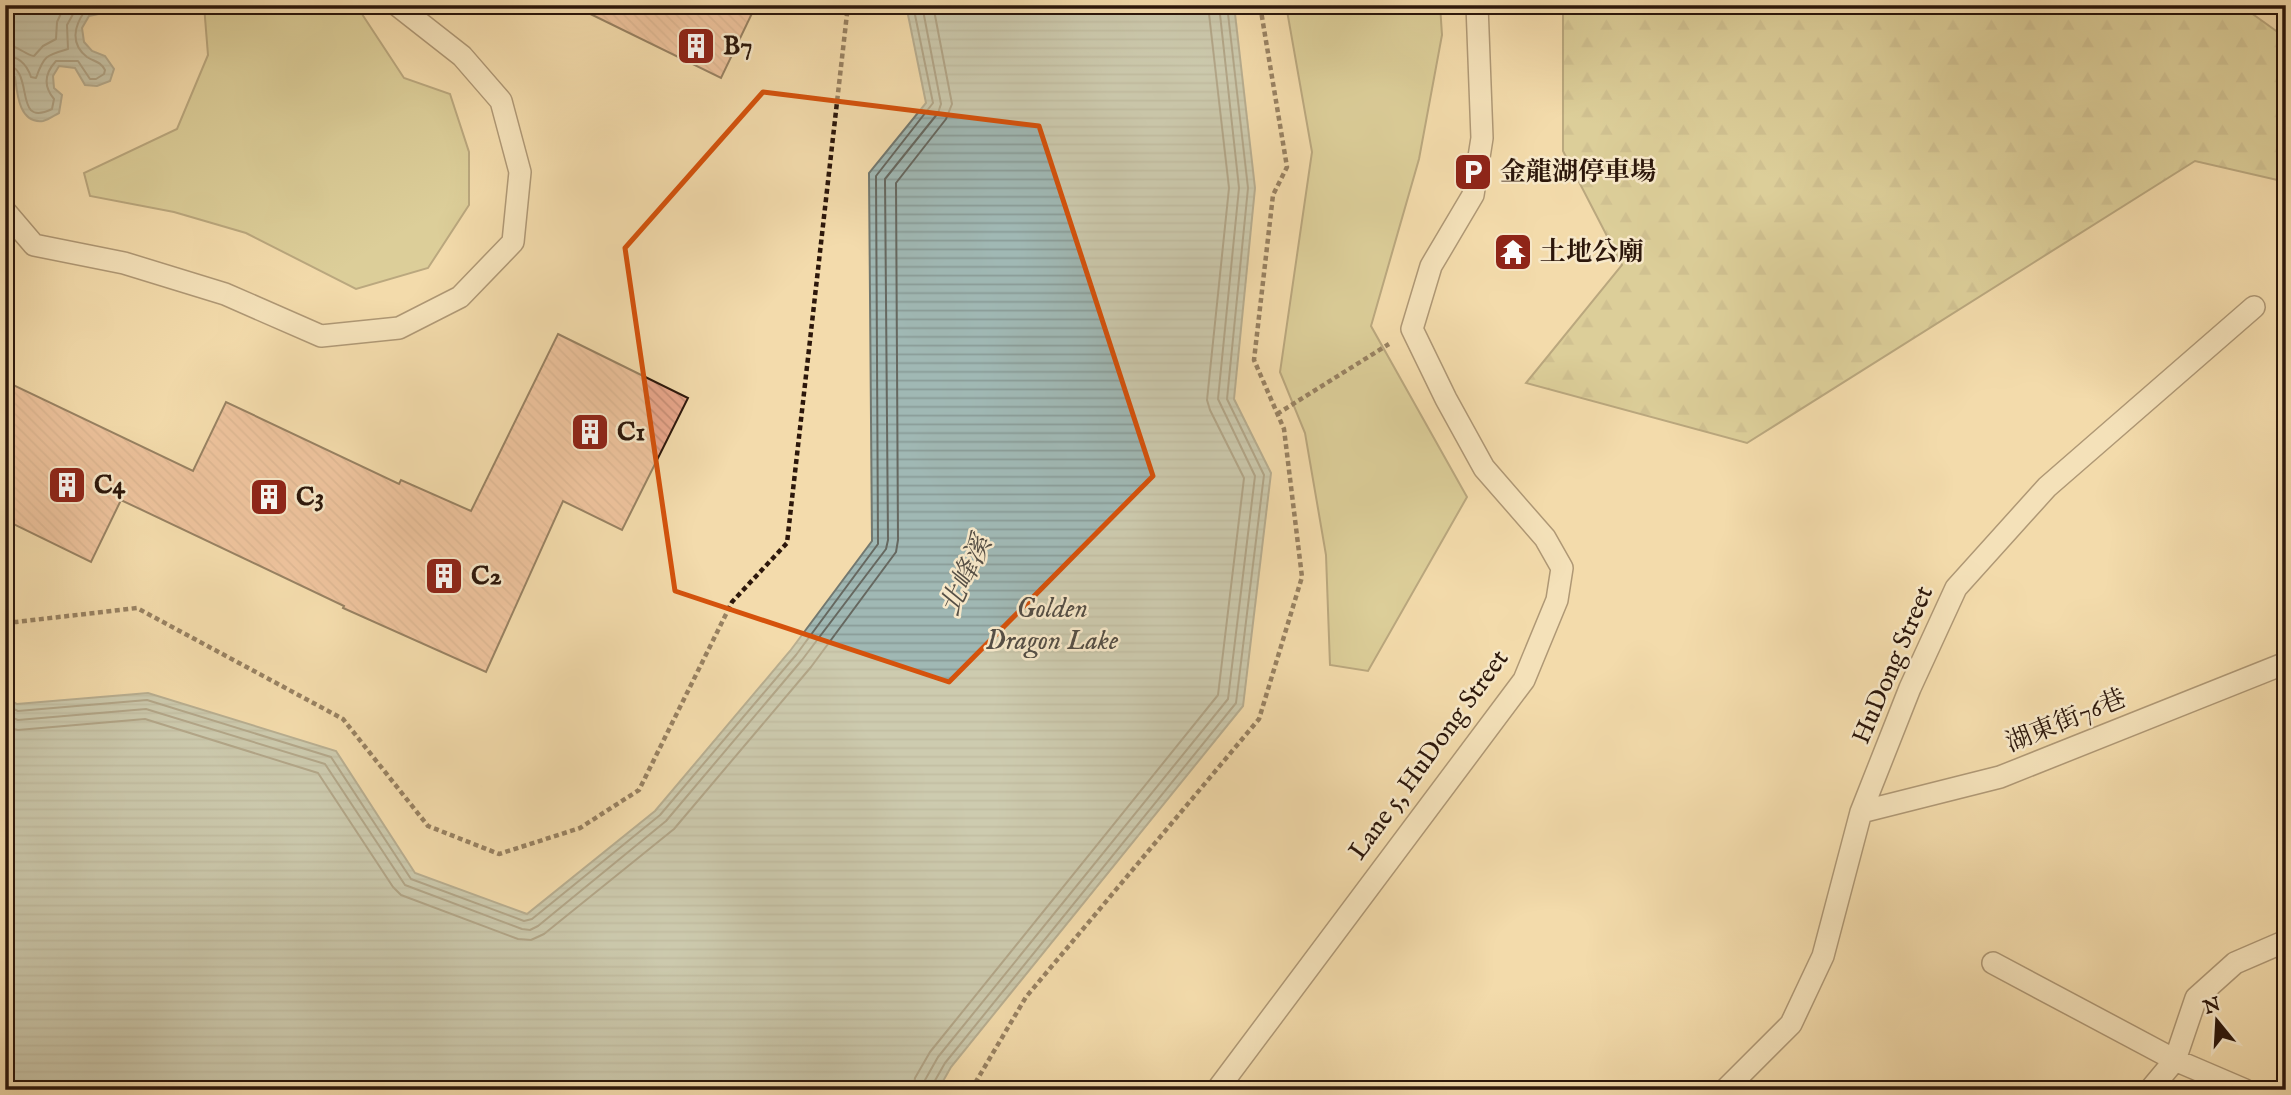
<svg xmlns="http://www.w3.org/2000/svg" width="2291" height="1095" font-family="'IM FELL English','Noto Serif TC',serif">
  <defs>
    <pattern id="forest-firs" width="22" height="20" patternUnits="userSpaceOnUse" patternTransform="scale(1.75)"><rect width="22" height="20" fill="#c2be84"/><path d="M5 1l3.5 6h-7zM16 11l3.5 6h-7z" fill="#a7a371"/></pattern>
    <pattern id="water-rules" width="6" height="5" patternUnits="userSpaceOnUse" patternTransform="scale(1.75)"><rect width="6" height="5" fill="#a0b8b4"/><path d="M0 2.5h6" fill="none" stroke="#8a9d99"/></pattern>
    <pattern id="building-back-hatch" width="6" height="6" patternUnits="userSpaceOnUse" patternTransform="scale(1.75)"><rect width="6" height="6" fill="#e9a78c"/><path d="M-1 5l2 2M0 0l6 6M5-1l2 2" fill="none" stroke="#c88f77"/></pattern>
  </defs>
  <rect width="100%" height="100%" fill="#f3dbac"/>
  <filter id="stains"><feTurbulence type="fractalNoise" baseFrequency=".00286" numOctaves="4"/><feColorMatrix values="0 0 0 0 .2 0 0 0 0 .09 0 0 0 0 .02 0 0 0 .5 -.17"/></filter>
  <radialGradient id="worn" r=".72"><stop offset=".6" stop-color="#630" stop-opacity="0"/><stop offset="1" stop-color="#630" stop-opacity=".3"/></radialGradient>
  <!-- green -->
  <path fill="#c2be84" stroke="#776a48" stroke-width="2" d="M204,5H356L404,78L450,94L469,152V205L428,268L356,289L246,233L174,212L90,196L84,173L177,129L208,55Z
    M1286,5H1440L1442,35L1419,159L1371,326L1467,497L1368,671L1330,665L1326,555L1305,433L1280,372L1312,152Z"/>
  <!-- forest -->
  <path fill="url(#forest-firs)" stroke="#776a48" stroke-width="2" d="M1563,5H2240L2286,38V182L2195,161L1747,443L1526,383L1622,265L1563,151Z"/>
  <!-- water -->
  <path fill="url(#water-rules)" stroke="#727870" stroke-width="2" d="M5,5H120L117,10L89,16L82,28L84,42L92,51L105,56L114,69L110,81L97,86L85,85L75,68L59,66L53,76L54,88L62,95L59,113C55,115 48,120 43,121C19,124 17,93 15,77L5,69Z
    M906,5H1234L1255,188L1234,399L1271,473L1243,706L951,1067L938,1090H5V697L17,704L148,693L336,751L415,873L527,914L655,811L790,651L872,541L869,173L926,103Z"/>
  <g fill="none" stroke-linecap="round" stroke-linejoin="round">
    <!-- shore -->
    <path stroke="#666860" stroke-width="2" d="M5,45C18,45 25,55 34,56L43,46L56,39L57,22L65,5
      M5,56C19,56 27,65 31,77L36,78C44,55 47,55 68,49L67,25L78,5
      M5,64C37,68 11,129 52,109L54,99C43,86 45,73 56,61H78L90,79H96L104,74L105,70C100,61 95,62 87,57C70,44 74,26 85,11L106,5
      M5,705L18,711L147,700L331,757L411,879L524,921L532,919L660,815L796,655L878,544L876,176L933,103L913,5
      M5,715L18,720L146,709L325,764L405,885L522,929L530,930L538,926L666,821L802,660L886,549L888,540L885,179L938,113L941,104L922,5
      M5,727L18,730L145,719L318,773L393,887L401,895L518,939L531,940L544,934L674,829L811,667L896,552L898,540L896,183L946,119L952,104L933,5
      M913,1090L915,1078L930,1052L1218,695L1244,478L1210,410L1207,400L1229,188L1208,5
      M923,1090L925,1080L938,1057L1228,699L1255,476L1218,399L1239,188L1219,5
      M932,1090L933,1084L945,1063L1236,703L1264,475L1227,399L1248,188L1227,5"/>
  </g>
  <!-- building -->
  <path fill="url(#building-back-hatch)" stroke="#2c170b" stroke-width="2" d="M572,5H756L721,78Z
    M558,334L688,398L622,530L563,501L486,672L343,608L344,606L121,500L91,562L5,520V381L193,471L226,402L399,484L401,480L471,511Z"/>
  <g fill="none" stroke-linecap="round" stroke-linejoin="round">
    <defs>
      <path id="service" d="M5,211L34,245L124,263L225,294L321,336L399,328L460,297L513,242L520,172L501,101L462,56L397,5
        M1861,812L2000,777L2286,663
        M1993,963L2175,1060L2245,1090
        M1217,1090L1524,680L1557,600L1562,568L1545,538L1484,468L1446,399L1412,329L1431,266L1473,195L1482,138L1477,5
        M1725,1090L1791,1024L1823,956L1861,812L1910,688L1956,588L2047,487L2254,307
        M2150,1090L2175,1060L2196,998L2235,963L2286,941"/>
    </defs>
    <!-- service casing -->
    <use href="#service" stroke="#5e4833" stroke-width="24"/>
    <!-- path -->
    <path stroke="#2c170b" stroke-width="4.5" stroke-dasharray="5 3.5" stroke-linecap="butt" d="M1277,414L1389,344
      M5,621L16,622L137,608L343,719L428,826L499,854L580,828L639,790L732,602L787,543L848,5
      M971,1090L1026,997L1259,719L1302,577L1284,429L1254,360L1273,195L1287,167L1260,5"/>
    <!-- service -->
    <use href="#service" stroke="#f7e8c9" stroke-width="21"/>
  </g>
  <!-- marked area -->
  <path d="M0 0H2291V1095H0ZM763,92L1039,126L1153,476L949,682L675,591L625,248Z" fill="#f3dbac" fill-opacity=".55" fill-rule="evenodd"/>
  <path fill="none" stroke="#d5520c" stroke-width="5" stroke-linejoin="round" d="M763,92L1039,126L1153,476L949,682L675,591L625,248Z"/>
  <!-- icons -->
  <defs>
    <symbol id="building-square" viewBox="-11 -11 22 22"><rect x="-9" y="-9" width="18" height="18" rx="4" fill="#8f2418" stroke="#f7e8c9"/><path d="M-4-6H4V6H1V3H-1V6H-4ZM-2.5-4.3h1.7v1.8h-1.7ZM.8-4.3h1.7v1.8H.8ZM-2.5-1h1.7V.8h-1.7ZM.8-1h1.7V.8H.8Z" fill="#fff"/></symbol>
    <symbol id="parking-square" viewBox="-11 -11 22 22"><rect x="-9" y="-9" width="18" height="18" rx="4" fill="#8f2418" stroke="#f7e8c9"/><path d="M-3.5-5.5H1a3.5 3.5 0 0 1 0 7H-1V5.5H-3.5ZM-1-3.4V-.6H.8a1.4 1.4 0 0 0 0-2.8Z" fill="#fff"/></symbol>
    <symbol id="temple-square" viewBox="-11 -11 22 22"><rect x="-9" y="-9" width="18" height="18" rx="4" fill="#8f2418" stroke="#f7e8c9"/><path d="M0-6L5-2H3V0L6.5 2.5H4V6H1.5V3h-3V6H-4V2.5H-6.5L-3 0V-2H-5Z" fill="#fff"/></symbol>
  </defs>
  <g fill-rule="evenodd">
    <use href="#building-square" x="674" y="24" width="44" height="44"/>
    <use href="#parking-square" x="1451" y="150" width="44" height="44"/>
    <use href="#temple-square" x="1491" y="230" width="44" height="44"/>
    <use href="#building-square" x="568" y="410" width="44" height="44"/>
    <use href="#building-square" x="45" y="463" width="44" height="44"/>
    <use href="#building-square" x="247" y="475" width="44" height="44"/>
    <use href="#building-square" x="422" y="554" width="44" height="44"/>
  </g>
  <g text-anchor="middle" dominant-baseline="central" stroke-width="5" stroke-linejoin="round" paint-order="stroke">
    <!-- poi labels -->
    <g font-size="26" font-weight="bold" fill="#2c170b" stroke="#f7e8c9" text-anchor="start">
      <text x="723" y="46">B7</text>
      <text x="1500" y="172">金龍湖停車場</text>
      <text x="1540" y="252">土地公廟</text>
      <text x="617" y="432">C1</text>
      <text x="94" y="485">C4</text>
      <text x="296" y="497">C3</text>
      <text x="471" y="576">C2</text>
    </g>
    <!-- street labels -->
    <g font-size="26" fill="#2c170b" stroke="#f7e8c9">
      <text transform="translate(1893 665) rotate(-67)">HuDong Street</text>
      <text transform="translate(2066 721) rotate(-22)">湖東街76巷</text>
      <text transform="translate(1429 755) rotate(-54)">Lane 5, HuDong Street</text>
    </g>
    <!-- water labels -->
    <g font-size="28" font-style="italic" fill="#554f46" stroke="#f7e8c9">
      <text transform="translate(967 576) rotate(-65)">北峰溪</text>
      <text x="1052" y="609">Golden<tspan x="1052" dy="32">Dragon Lake</tspan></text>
    </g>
  </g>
  <!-- margin -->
  <rect width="2291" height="1095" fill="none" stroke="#f3dbac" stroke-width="28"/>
  <rect x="7" y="7" width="2277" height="1081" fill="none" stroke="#2c170b" stroke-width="3.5"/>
  <rect x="14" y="14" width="2263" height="1067" fill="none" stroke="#2c170b" stroke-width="2"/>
  <!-- north arrow -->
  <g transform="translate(2217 1021) rotate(342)" stroke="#f7e8c9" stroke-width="5" paint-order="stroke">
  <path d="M0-5L12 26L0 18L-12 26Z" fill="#2c170b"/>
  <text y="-10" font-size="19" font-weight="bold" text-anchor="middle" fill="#2c170b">N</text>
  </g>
  <rect width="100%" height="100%" filter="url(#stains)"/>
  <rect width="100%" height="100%" fill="url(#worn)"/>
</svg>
